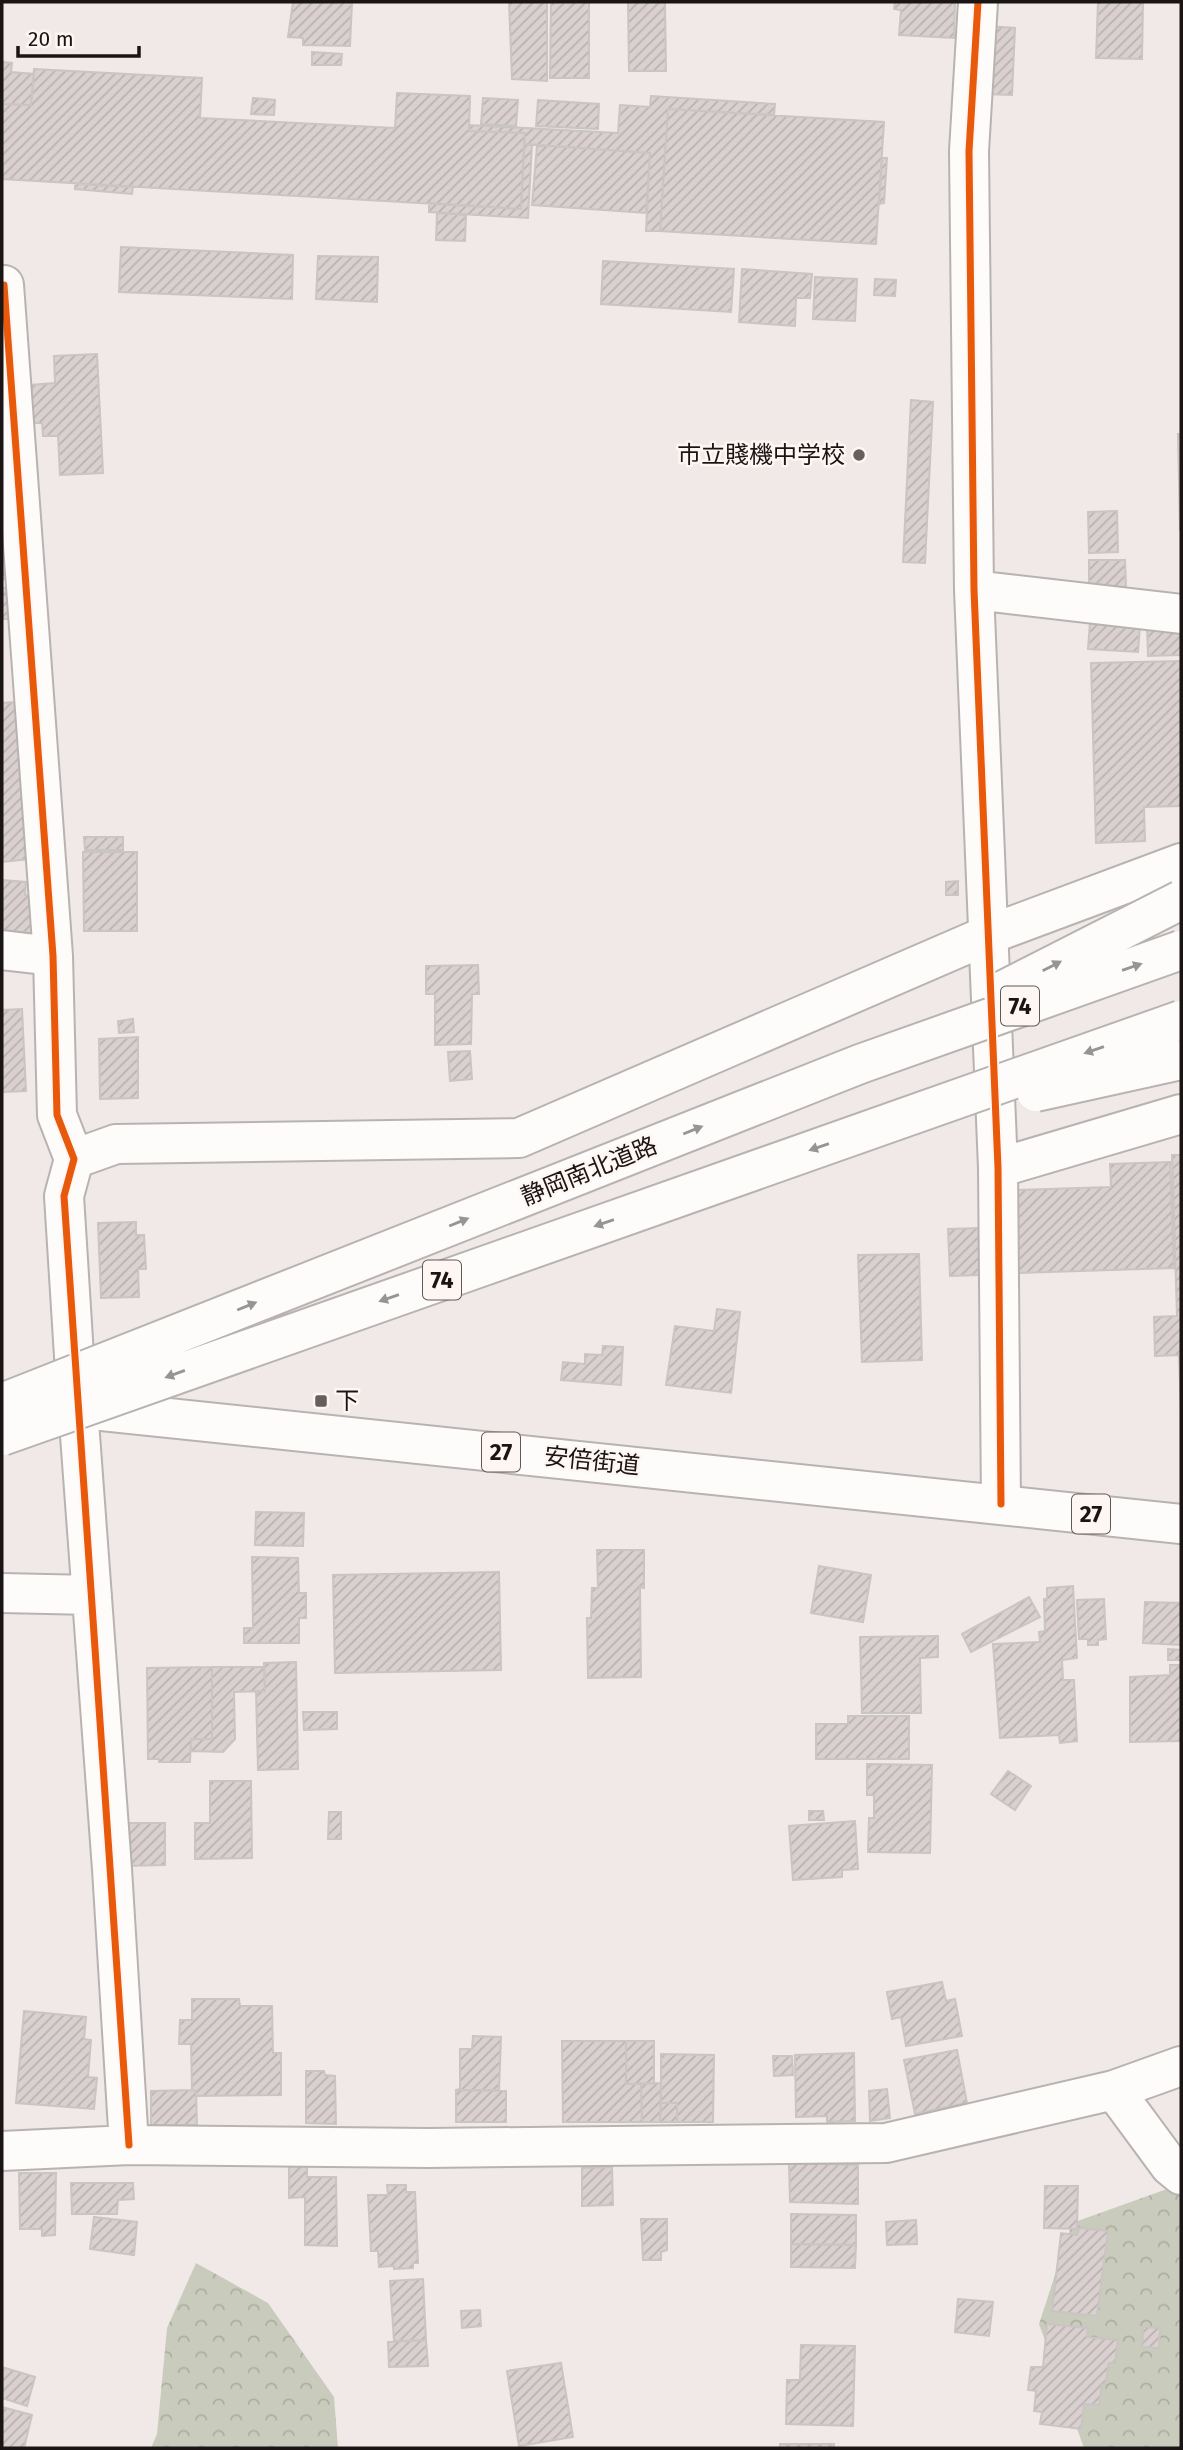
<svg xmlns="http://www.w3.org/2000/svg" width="1183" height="2450" font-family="'Fira Sans','Noto Sans JP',sans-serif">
  <defs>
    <pattern id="forest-crowns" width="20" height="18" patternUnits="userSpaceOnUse" patternTransform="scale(1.75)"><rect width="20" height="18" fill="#c9ccbc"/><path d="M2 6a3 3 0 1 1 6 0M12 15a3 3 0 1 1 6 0" fill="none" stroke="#acaea1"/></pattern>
    <pattern id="building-hatch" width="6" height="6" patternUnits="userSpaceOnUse" patternTransform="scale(1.75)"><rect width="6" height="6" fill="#d9d0cf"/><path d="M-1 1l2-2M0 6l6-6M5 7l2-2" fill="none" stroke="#bab2b1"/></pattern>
  </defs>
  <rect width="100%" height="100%" fill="#f0e9e7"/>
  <!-- forest -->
  <path fill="url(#forest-crowns)" d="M1181,2184V2448H1084L1039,2324L1072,2223Z
    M196,2263L268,2303L334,2397L338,2448H151L157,2434L167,2328Z"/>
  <!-- building -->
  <path fill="url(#building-hatch)" stroke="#cac4c3" stroke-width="2" d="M293,2H352L350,46L303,45V38L288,37Z
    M509,2H547V81L512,79Z
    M551,2H589V78H550Z
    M628,2H665L666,71H629Z
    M895,2H955L954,38L899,35L901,10L894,9Z
    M1098,2H1143L1142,59L1096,58Z
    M987,26L1015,28L1012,95L984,94Z
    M312,52L342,54L341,65H312Z
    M2,62L12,63L11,72L34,74L31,105L2,104Z
    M34,69L202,78L200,118L395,128L397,93L470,96L469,131L525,133L521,209L2,179V104L31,105Z
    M651,96L775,104L774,115L668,109L660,231H646L650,153L524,144L525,133L469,131V125L618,133L620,105L650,107Z
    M253,98L275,100L274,115L251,114Z
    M483,98L518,100L516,126L481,124Z
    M538,100L599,104L598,129L536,126Z
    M668,109L884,122L876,244L660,231Z
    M524,144L532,145L528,218L429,212V203L521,209Z
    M537,145L650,153L646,213L532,205Z
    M882,158H887L884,203L879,204Z
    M75,184L133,187L132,194L75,189Z
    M437,213L466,215L465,241L436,240Z
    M121,247L293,255L292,299L119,292Z
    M318,256L378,257L377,302L316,299Z
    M603,261L734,269L731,312L601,304Z
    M742,269L812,274L810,298H796L795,326L739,322Z
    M815,277L857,279L855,321L813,319Z
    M875,279L896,280L895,296L874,295Z
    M97,354L103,473L60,475L58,436H43L42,423H32L30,385L55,383L54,356Z
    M911,400L933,402L925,563L903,562Z
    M1178,434H1181V530H1180Z
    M2,509L6,579H2Z
    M1117,511L1118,552L1089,553L1088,512Z
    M1089,560H1125L1126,587H1089Z
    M2,588H9L10,619H2Z
    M1090,622L1140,625L1138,652L1088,649Z
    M1147,624H1181V655L1148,656Z
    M1181,661V806L1144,807L1145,841L1096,843L1091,663Z
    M16,702L30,859L2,862V703Z
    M84,837H123V850H85Z
    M83,852H137V931H84Z
    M2,880L26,882L25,895L34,896L31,933L2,930Z
    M958,881V895H946V882Z
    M478,965L479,994H472L471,1044L435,1045V994H426V966Z
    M22,1009L26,1091L2,1092V1010Z
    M133,1019L134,1032L119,1033L118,1021Z
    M138,1037V1098L100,1099L99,1039Z
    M470,1051L472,1079L450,1081L448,1052Z
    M1172,1155H1181V1412L1179,1355L1155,1356L1154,1317L1177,1316Z
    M1170,1162L1174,1268L1019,1273L1016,1190L1111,1187L1110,1164Z
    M136,1222V1235H144L146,1269H138L139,1297L101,1298L98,1223Z
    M980,1228L981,1275L950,1276L948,1229Z
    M919,1254L922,1360L862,1362L858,1255Z
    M717,1309L740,1312L731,1393L666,1385L675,1326L714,1331Z
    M603,1346L623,1347L621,1385L561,1380L563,1362L585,1364V1354L602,1355Z
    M256,1512L304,1513L303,1546L255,1545Z
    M597,1550H644V1588L640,1587L641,1677L588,1678L587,1618H591L592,1588H598Z
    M252,1557L298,1558L299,1593H306V1618H299V1643H244V1628H253Z
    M819,1566L871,1575L863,1622L811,1613Z
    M499,1572L501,1670L335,1673L333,1575Z
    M1073,1586L1077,1658L1062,1660L1063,1680H1074L1077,1741L1060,1743L1059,1735L1000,1738L993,1644L1040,1642L1039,1632L1045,1631L1044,1599H1047V1588Z
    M1029,1597L1040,1617L971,1652L962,1634Z
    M1104,1599L1106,1639L1098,1640V1645H1088V1639H1079L1077,1600Z
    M1145,1602L1181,1603V1645L1143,1643Z
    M938,1636V1657L920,1658L921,1713H862L860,1637Z
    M1168,1649L1181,1650V1660H1168Z
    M296,1662L298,1769L258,1770L256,1691H265L264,1663Z
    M1170,1665H1181V1741L1130,1742V1677L1170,1675Z
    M212,1667H264L265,1691L234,1692L235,1739L223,1752L191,1751V1739H212Z
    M212,1667V1739H191L190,1762H159V1759H148L147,1668Z
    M303,1712H337V1729L304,1730Z
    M848,1716H909V1759H816V1724H848Z
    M867,1764L932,1765L930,1853L868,1852L869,1818H874V1795H867Z
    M1008,1771L1031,1786L1015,1810L991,1794Z
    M210,1781H251L252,1858L195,1859V1823H210Z
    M809,1811H823L824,1820H809Z
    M329,1812H341V1839H328Z
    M855,1821L858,1869L842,1870V1877L793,1880L789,1826Z
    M127,1823H165V1865L127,1866Z
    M942,1982L946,2001L955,1999L962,2036L906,2046L901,2017L892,2019L887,1992Z
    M192,1999H239L240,2006H272L273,2053H281V2095L196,2096V2091L192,2090L191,2044H179L180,2020H192Z
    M24,2011L86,2017L84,2039L91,2040L88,2077L97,2078L94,2109L16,2103Z
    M473,2036L501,2037L499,2090H456L460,2089V2049H472Z
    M562,2041H626V2084H641L642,2122H563Z
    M626,2041H654V2083L626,2084Z
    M957,2050L967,2103L915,2114L904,2060Z
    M854,2053L855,2121L827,2122V2116L796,2117L795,2055Z
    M661,2054L714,2055L713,2122H677V2103H661Z
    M773,2056H792L793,2075L774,2076Z
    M306,2071H324L325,2075L335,2076L336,2124L306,2123Z
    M661,2083L660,2122H642L641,2084Z
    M887,2089L890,2118L870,2121L869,2091Z
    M192,2090L196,2091L197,2125H151V2091Z
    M456,2090L506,2091V2122H456Z
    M661,2103H677V2122H660Z
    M789,2163L858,2165V2204L790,2202Z
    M289,2165H307V2177H336L337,2246L305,2245V2197L289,2198Z
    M612,2167L613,2205L582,2206V2168Z
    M19,2173H56L55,2235L42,2236V2229H20Z
    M71,2183H133L134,2199L118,2200L117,2214H72Z
    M387,2185H406V2192H415L418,2263H413V2268L394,2269V2266L379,2267L378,2251H371L368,2195H388Z
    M1045,2186H1078L1077,2229L1044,2228Z
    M791,2214L856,2215V2245L791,2244Z
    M94,2217L137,2222L134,2255L90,2249Z
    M641,2219H667V2250L661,2252V2260H643Z
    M916,2220L917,2244L887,2245L886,2222Z
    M1079,2228L1108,2231L1097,2316L1052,2311L1061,2233L1077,2235Z
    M791,2244L856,2245L855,2268L791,2267Z
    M423,2279L426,2340L394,2341L390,2281Z
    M958,2299L993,2302L989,2336L955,2332Z
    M480,2310L481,2326L462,2328L461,2311Z
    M1047,2324L1088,2328L1087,2337L1118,2340L1115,2363H1109L1105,2386L1102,2385L1099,2405L1084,2404L1081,2429L1040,2424L1042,2412L1034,2411L1036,2391L1028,2390L1031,2367H1043Z
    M1143,2327L1160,2328L1159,2348L1142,2347Z
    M426,2340L428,2366L389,2367L388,2342Z
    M801,2345L855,2346L853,2426L786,2424L787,2380H800Z
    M561,2363L573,2437L519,2446L507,2371Z
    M2,2367L35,2377L27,2406L2,2398Z
    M2,2407L32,2415L24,2448H2Z
    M780,2444H834V2448H780Z"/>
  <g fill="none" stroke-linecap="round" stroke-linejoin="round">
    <defs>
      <path id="minor" d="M978,2L969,151L974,590L998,1168L1001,1504
        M2,285H4L53,956L57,1115L74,1159
        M974,590L1181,614
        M2,950L53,956
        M998,1168L1181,1114
        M78,1408L112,1869L129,2145
        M2,1593L92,1595
        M1114,2090L1170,2166L1181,2175
        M2,2151L129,2145L428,2148L886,2143L1114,2090L1181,2066"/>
      <path id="tertiary" d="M77,1404L64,1196L74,1159L116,1144L519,1138L988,935L1181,863"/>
      <path id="primary" d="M73,1408L1181,1524"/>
    </defs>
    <!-- minor casing -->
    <use href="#minor" stroke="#b8b3b1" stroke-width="42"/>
    <!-- tertiary casing -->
    <use href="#tertiary" stroke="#b8b3b1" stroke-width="42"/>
    <!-- primary casing -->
    <use href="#primary" stroke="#b8b3b1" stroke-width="42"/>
    <!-- minor -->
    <use href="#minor" stroke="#fdfcfb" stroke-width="38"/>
    <!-- tertiary -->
    <use href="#tertiary" stroke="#fdfcfb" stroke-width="38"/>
    <!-- primary -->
    <use href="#primary" stroke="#fdfcfb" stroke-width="38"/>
    <defs>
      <path id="motorway-bridge" d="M1002,991L1181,900
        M1036,1092L1181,1060
        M2,1403L860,1064L1181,950
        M2,1436L1181,1020"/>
    </defs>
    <!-- motorway-bridge casing -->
    <use href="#motorway-bridge" stroke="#b8b3b1" stroke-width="42" stroke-linecap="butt"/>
    <!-- motorway-bridge -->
    <use href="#motorway-bridge" stroke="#fdfcfb" stroke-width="38"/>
    <defs>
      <path id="cycleway" d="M978,2L969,151L974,590L998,1168L1001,1504
        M2,285H4L53,956L57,1115L74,1159L64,1196L129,2145"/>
    </defs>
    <!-- cycleway casing -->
    <use href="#cycleway" stroke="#fef6f3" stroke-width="11"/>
    <!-- cycleway -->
    <use href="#cycleway" stroke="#e8590c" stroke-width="7"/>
  </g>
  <!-- one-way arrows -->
  <defs><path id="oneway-solid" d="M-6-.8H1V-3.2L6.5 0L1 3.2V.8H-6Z" transform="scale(1.75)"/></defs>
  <g fill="#979493">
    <use href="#oneway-solid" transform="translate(1052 966) rotate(-27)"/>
    <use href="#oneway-solid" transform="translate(1132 967) rotate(-19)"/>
    <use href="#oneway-solid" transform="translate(1094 1050) rotate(161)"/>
    <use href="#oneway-solid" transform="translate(693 1130) rotate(-22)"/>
    <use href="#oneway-solid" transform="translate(819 1147) rotate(161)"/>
    <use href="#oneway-solid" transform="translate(459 1222) rotate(-22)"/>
    <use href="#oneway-solid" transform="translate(604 1223) rotate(161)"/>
    <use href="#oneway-solid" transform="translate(389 1298) rotate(161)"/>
    <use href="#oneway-solid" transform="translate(247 1306) rotate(-22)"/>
    <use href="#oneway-solid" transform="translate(175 1374) rotate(160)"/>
  </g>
  <!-- markers -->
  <g fill="#655f5e" stroke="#fef6f3" stroke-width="2.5">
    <circle cx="859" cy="455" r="7"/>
    <rect x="314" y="1394" width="14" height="14" rx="3.5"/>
  </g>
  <g text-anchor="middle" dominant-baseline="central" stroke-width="5" stroke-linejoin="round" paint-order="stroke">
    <!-- shield labels -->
    <g fill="#fef6f3" stroke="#5e5857" stroke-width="2">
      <rect x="1001" y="986.5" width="38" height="39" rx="5"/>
      <rect x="423" y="1260.5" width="38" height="39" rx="5"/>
      <rect x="482" y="1432.5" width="38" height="39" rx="5"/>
      <rect x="1072" y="1494.5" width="38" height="39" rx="5"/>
    </g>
    <g font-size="23" font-weight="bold" fill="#1a1514">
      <text x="1020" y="1006">74</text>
      <text x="442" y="1280">74</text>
      <text x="501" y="1452">27</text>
      <text x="1091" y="1514">27</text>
    </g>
    <!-- poi labels -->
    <g font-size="24" fill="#1a1514" stroke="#fef6f3" text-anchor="end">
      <text x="845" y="455">市立賤機中学校</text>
      <text x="335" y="1401" text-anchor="start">下</text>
    </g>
    <!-- street labels -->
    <g font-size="24" fill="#1a1514" stroke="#fef6f3">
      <text transform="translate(589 1171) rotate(-22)">静岡南北道路</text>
      <text transform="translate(592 1461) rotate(6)">安倍街道</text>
    </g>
  </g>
  <!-- border -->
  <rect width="1183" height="2450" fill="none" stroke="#1a1514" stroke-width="7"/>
  <!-- scale -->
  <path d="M18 46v10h121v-10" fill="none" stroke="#1a1514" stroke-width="3.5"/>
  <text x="28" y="46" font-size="21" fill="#1a1514" stroke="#fef6f3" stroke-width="5" paint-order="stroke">20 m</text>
</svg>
